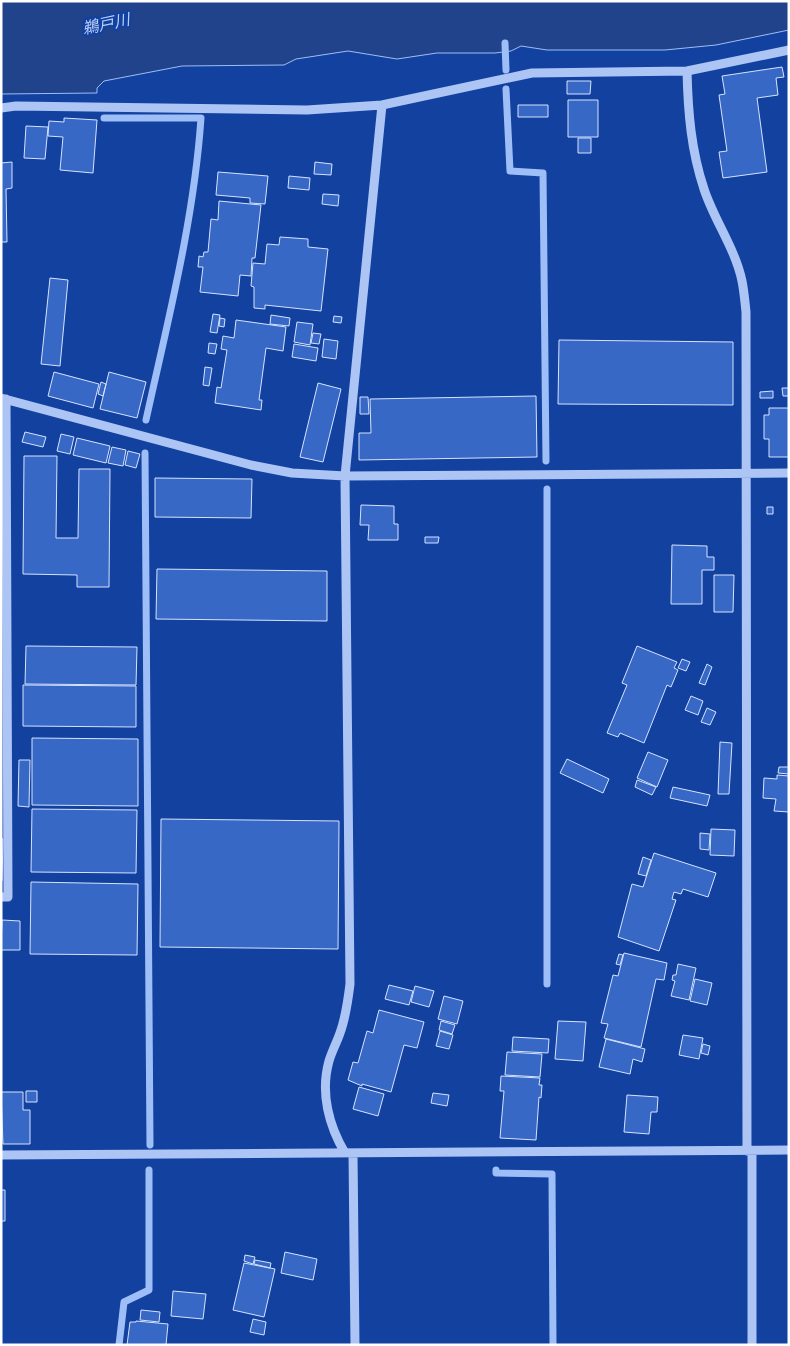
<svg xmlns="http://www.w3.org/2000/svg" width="790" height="1346" font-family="Cabin,'Noto Sans JP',sans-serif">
  <rect width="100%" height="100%" fill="#1341a0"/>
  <!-- water -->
  <path fill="#21438b" stroke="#9ebef7" d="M1,1H789V30L716,45L665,50H547L521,46L511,51L495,53H437L397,59L348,51L296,59L284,65L182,66L104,81L97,88V93L1,94Z"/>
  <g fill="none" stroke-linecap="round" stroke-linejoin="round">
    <!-- stream -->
    <path stroke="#9ebef7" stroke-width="7" d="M505,43L506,70
      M506,89L510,171L543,173L546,461
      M104,118H201C194,220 168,320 146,420
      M145,453L150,1145
      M547,489V984
      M496,1170V1173L552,1174L553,1345
      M119,1345L124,1302L149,1290V1170"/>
  </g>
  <!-- building -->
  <path fill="#3768c5" stroke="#d5e3fe" d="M782,67L784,77L776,78L778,95L757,98L767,172L723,178L719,152L727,151L719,95L725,94L722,76Z
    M567,81H591L590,94H567Z
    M568,100H598V137H568Z
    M518,105H548V117H518Z
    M64,118L97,120L93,173L60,170L63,137L48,136L49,121L64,122Z
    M26,126L48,127L45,159L24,158Z
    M578,138H591V153H578Z
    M12,162V188L6,189L7,242H1V163Z
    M315,162L332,164L331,175L314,174Z
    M218,172L268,176L265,204L250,203V198L216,195Z
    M289,176L310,178L309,190L288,188Z
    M323,194L339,195L338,206L322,204Z
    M219,201L261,205L255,258H252L251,276L240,275L238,296L200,292L203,267H198L199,256L203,257L204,252H208L211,219L218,220Z
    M280,237L308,239V247L328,249L321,311L265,305V309L254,308V287L251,286L253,263L265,264L267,244L279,245Z
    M50,278L68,280L60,366L41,364Z
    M213,314L220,315L217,333L210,332Z
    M271,315L290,318L289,326L270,324Z
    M334,316L342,317L341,323L333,322Z
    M220,318L225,319L224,327L219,326Z
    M236,320L286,327L283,351L266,348L259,400H262L261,410L215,403L217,387L221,388L227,350L221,349L223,336L234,338Z
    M297,322L313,324L310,345L294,342Z
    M313,333L321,334L319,344L311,343Z
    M324,339L338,341L336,359L322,357Z
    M559,340L733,342V405L558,404Z
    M209,343L217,344L215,354L208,353Z
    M294,344L318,348L316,361L292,357Z
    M205,367L212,368L209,386L203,385Z
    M54,372L99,384L93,408L48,396Z
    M109,372L146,382L137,418L100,409Z
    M101,382L106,384L103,396L98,394Z
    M318,383L341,389L323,462L300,457Z
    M782,388H789V396H783Z
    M773,391V398H760V392Z
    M536,396L537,457L359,460V433H371L370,399Z
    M360,397H368L369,414H360Z
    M769,408H789V457H769V439H764V415H769Z
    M25,432L46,437L43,447L22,442Z
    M61,434L74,437L70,454L57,451Z
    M77,438L110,446L106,463L73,455Z
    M112,447L126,450L123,466L108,463Z
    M128,451L140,454L136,468L125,465Z
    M24,456H57L56,538H78L79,469H110L109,587H77V575L23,574Z
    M155,478L252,479L251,518L155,517Z
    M361,505L394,506V524H398V540H368L369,525H360Z
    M767,507H773V514H767Z
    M425,537H439L438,543H425Z
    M672,545L707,546V557H714V570H702V604H671Z
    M157,569L327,571V621L156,619Z
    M714,575H734L733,612H714Z
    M26,646L137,647L136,685L25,684Z
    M637,646L677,662L674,668L678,670L671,687L667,685L644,743L620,733L618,737L607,733L627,685L622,683Z
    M682,659L690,662L686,671L678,668Z
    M707,664L712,667L705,685L699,683Z
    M23,685L136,686V727L23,726Z
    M691,696L703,701L698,715L685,710Z
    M707,708L716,712L710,725L701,722Z
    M32,738L138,739V806L32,805Z
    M720,742L732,743L729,794H718Z
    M648,752L668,760L657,787L637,778Z
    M567,759L609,779L603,793L560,773Z
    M19,760H30L29,807L18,806Z
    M779,767H789V774L778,773Z
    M777,775L789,776V812L774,811L776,799L763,798L764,778L777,779Z
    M637,780L656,787L652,795L635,787Z
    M673,787L710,795L707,806L670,798Z
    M32,809L137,810L136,873L31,872Z
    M161,819L339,821L338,949L160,947Z
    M711,829L735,830L734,856L710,855Z
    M700,833L710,834L709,850L700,849Z
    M1,839H3L2,881H1Z
    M654,853L716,873L708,897L683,889L681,894L674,892L672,899L676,900L659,951L618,937L632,884L643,887Z
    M643,857L651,860L646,876L638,874Z
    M31,882L138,884L137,955L30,954Z
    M2,920L20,921V950H1Z
    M624,953L667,963L664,980L656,979L641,1047L604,1038L608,1024L601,1023L613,975L618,976Z
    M619,954L623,955L620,965L616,964Z
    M678,964L696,968L689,1000L671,996L675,981L672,980L673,975H676Z
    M695,979L712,983L707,1005L690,1001Z
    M389,985L413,991L409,1005L385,999Z
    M415,986L434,991L429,1007L411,1002Z
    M444,996L463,1001L457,1024L438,1019Z
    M379,1010L424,1022L417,1048L404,1045L391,1092L362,1084V1086L348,1080L353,1062L358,1063L367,1031L373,1033Z
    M441,1021L455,1025L452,1034L439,1030Z
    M558,1021L586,1022L583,1061L555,1059Z
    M440,1031L453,1035L449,1049L436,1046Z
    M683,1035L703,1038L699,1059L679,1055Z
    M513,1037L549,1039L548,1053L512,1051Z
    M606,1039L645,1049L642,1062L633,1059L630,1074L599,1067Z
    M703,1044L710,1046L708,1055L701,1053Z
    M507,1052L542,1054L540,1077L505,1075Z
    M501,1076L540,1078L539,1085H542L541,1098L539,1097L536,1140L500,1138L504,1091H500Z
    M359,1087L384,1094L378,1116L353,1109Z
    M26,1091H37V1102H26Z
    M1,1092H23V1110H30V1144H3Z
    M433,1093L449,1095L447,1106L431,1103Z
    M627,1095L658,1097L657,1112H651L649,1134L624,1132Z
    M1,1190H5V1221H1Z
    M285,1252L317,1259L313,1280L281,1273Z
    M245,1255L255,1257L253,1264L244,1261Z
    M255,1260L271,1263L270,1268L254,1264Z
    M244,1263L275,1269L264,1317L233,1310Z
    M173,1291L206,1294L203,1319L171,1316Z
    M141,1310L160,1312L159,1322L140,1320Z
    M253,1319L266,1322L264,1335L250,1332Z
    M136,1321L168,1324L166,1345H127L130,1322H136Z"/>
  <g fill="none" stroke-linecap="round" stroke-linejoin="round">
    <!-- minor -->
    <path stroke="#acc5f4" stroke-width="9" d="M687,71C688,112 691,150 704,189C714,220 735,248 742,281C744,291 745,302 746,312L747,1151
      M1,108L16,106L307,110L382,105L532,73L687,71L789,50
      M1,398L251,465L292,473L345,476L789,473
      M1,897H8L6,399
      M752,1151V1345
      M345,1153C329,1126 320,1093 329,1061C332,1051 337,1042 340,1033C346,1017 348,1000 350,984L345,476L382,105
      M353,1153L355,1345
      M1,1155L789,1150"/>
  </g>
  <g text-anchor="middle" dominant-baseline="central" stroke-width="4.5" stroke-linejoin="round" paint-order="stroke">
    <!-- water labels -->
    <g font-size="16" font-style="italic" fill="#b9d0fa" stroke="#1341a0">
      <text transform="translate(106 24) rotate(-12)">鵜戸川</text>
    </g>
  </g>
  <!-- border -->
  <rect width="790" height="1346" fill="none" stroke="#ffffff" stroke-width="5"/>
</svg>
